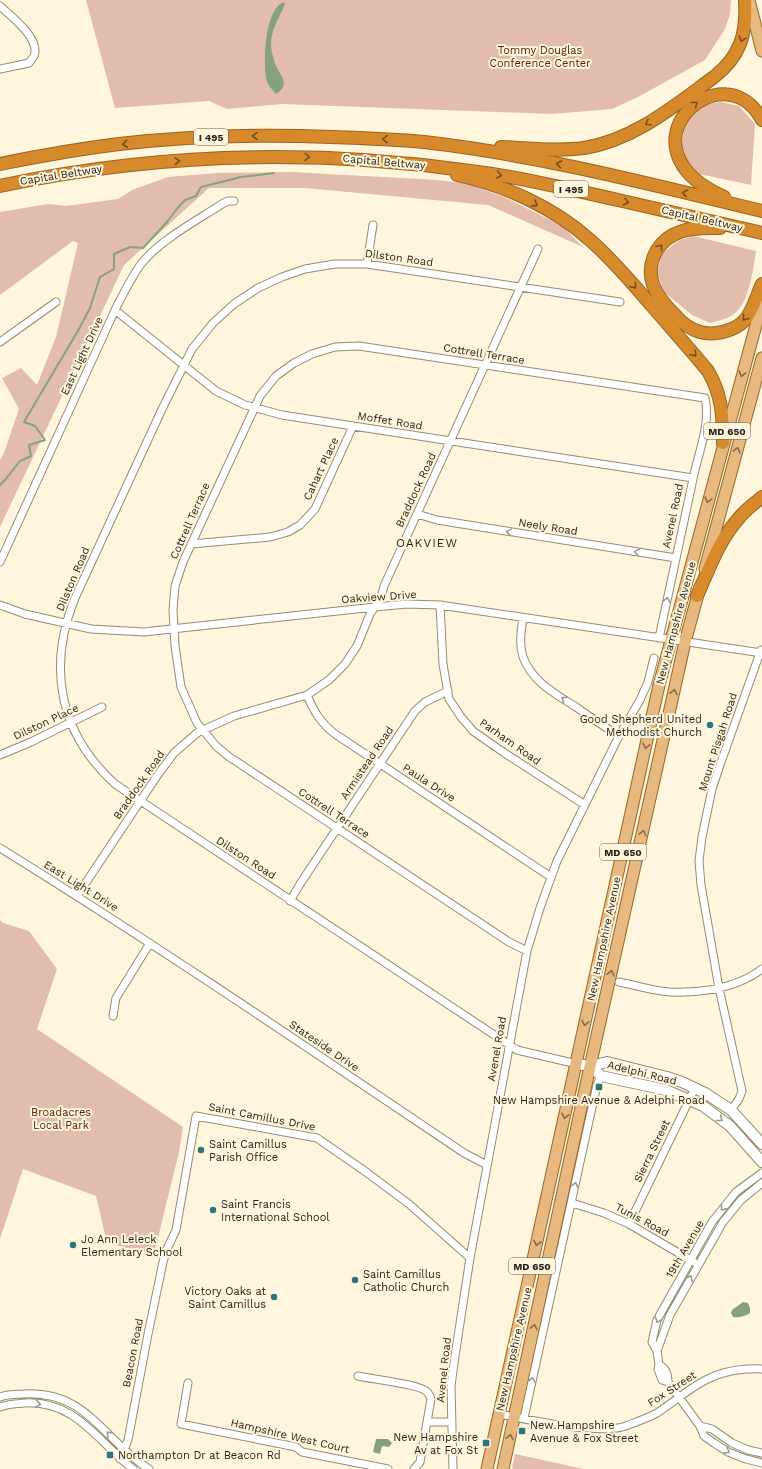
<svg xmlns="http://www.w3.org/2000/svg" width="762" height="1469" font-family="'Work Sans',sans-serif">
  <rect width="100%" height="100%" fill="#fff6dd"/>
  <!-- green -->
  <path fill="#e2bdae" d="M86,0H731L730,14L725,29L705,60L638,97L612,109L552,114L282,104L227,109L209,101L115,108Z
    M721,102L739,106L755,124L751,185L699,174L688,163L682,146L684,128L693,112L705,104Z
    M291,172L438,180L469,184L504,197L562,226L583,247L488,205L305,188H209L124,265L0,527V460L4,453L19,409L2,378L21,368L37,385L56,337L78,243L73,241L0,295V212L48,204L66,206L118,199L132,190L168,177L217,173Z
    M693,236L756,251C753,270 749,307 731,316C724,320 716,321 710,323L692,315L664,292L657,274L662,254L678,241Z
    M0,920L3,923L29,931L57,969L37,1029L183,1127L179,1152L154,1254L107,1243L96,1196L23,1169L0,1239Z
    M515,1454L584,1469H512Z"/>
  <!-- water -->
  <path fill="#86a279" d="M284,2L285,4C279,18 271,29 271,45C271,51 274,60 276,66C281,77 291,84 276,94C272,89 267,85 266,78C263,62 265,8 284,2Z
    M743,1302L748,1303L750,1308V1313C746,1316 738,1318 733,1317L731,1313L732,1310Z
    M376,1439H388L392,1443L389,1447L382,1446L380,1454L373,1452Z"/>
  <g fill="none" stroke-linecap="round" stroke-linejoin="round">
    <!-- stream -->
    <path stroke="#86a279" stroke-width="2" d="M0,485L5,480L20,461L31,456L29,445L45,440L35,426L24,422L79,329L90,308L100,277L114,269V254L130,247L143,248L167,222L176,210L185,200L196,196L201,187L241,177L274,173"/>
    <defs>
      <path id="minor" d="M0,6C11,16 41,39 34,56C33,58 30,61 29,63L0,69
        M367,264L373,225
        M115,310L216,391L245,405L282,415L353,426L693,478
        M0,342L56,302
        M417,514L437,520L676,558
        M191,544L270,537L288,532L300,525L315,509L353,426
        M0,562L115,310C123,294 131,278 141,264C160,240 196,221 222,204L228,201H234
        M0,605L25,614L91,629L144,632L375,607L407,604L440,605L762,653
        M440,605L443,664L449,699L461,717L473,731L503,752L585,805
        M523,618C521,631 519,644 523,657C532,682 556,694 576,707C590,717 605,727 619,736
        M307,695C314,712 321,723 335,734L551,877
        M0,755L31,742L102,707
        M0,848C158,946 311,1050 464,1153L487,1165
        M77,896L157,776L174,753L197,733L203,730L234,716L307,695L329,680L345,664L357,646L370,614L381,598L384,586L538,249
        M290,901L300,884L415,711L425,702L448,691
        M527,951L509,942L228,756L216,746L197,723L181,687L175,646L173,610L175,586L183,562L260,396L276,376L294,363L312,354L335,347L359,346L705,398C711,425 698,453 693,479C682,532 670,585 659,638
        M619,982C635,985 653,991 670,992C701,993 737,988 762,969
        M113,1016L116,998L150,943
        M577,1064L517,1050L115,784C59,733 47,667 75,598L163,407L192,349L213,323L234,304L258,288L282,277L305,269L335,264H367L620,302
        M731,1110L739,1099L742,1091L719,988L701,885L699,861L702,837L712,789L720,765L761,650
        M572,1203L604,1213L629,1224L694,1262
        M629,1224L695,1088
        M657,1351L670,1315L723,1222L741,1200L762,1183
        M659,1365C666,1368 668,1375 668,1382L700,1426L704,1436L714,1443L728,1452L746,1459L762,1463
        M358,1376C371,1379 418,1384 426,1391C429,1393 430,1396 431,1399L420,1462L414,1469
        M668,1382L662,1380L658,1369L659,1365L657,1351L652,1342L657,1320L712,1222L736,1192L762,1173
        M188,1383L181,1424L296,1447L302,1452L388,1469
        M0,1397C8,1394 16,1394 24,1394C75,1391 94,1422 127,1452C134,1458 141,1464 149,1469
        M0,1407C8,1404 16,1404 24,1403C76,1400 97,1441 133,1469
        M499,1414C529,1420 600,1435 626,1426C636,1422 648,1418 657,1413C677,1400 695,1383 717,1375C731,1370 747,1368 762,1369
        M524,1418L589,1121L597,1085L601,1076
        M427,1422H451
        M700,1426L712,1429L732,1443L748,1450L762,1453
        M120,1459L128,1440L148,1334L163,1262L166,1251L176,1230L196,1116L317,1138L366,1172L409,1204L470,1258
        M453,1469L451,1386L455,1356L470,1258L527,951L540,908L557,861L619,736L640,700L648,682L654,658"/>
      <path id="secondary" d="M577,1064L591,1066L607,1062L667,1077L682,1082L705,1093L731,1110L762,1144
        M591,1066L601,1076L666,1090L703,1106L730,1126L762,1162"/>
      <path id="primary" d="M749,0L762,51
        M705,569L762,358
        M487,1469L659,685L756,325L762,296
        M503,1469L587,1080L685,642L700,587"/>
      <path id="motorway" d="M501,147C528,148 556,152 584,148C634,140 674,106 714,77C741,56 747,33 745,0
        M0,164C39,156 79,149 119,144C189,136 260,134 331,137C362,138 393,139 424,142C538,155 650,184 762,211
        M457,175C504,185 553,207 590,240C613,260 632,283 652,306C671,328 690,349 708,371C722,395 723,416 723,443
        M0,186C155,153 314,149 470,171C520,177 569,189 618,200C666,211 714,222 762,233
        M724,197C612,147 723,47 762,120
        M720,228C707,228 692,227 680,232C671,235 662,242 657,250C642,276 656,296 675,315C681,322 690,329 700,332C714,336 735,331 745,320C753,310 757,295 762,284
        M697,596C709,569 719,540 739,518C745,510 754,504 762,497"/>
    </defs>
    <!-- minor casing -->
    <use href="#minor" stroke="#968b6f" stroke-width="9"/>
    <!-- secondary casing -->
    <use href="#secondary" stroke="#968b6f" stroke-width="12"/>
    <!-- primary casing -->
    <use href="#primary" stroke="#986523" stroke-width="13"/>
    <!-- motorway casing -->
    <use href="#motorway" stroke="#986523" stroke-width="14"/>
    <!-- minor -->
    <use href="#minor" stroke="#fff" stroke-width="7"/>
    <!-- secondary -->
    <use href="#secondary" stroke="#fff" stroke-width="10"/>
    <!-- primary -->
    <use href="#primary" stroke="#e7b980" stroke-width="11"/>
    <!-- motorway -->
    <use href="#motorway" stroke="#d78a2b" stroke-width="12"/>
  </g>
  <!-- one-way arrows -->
  <defs><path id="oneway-chevron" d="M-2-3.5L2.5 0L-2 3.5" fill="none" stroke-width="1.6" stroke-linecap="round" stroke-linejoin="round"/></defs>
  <g stroke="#744f1e">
    <use href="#oneway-chevron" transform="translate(742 39) rotate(107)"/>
    <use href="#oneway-chevron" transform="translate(695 104) rotate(-37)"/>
    <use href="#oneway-chevron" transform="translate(648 123) rotate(149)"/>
    <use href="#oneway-chevron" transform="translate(255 136) rotate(180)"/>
    <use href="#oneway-chevron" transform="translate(385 139) rotate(-176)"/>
    <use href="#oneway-chevron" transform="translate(125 144) rotate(174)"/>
    <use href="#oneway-chevron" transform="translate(307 157) rotate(1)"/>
    <use href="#oneway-chevron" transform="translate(177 161) rotate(-5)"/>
    <use href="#oneway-chevron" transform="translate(559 164) rotate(-169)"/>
    <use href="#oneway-chevron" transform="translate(499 175) rotate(10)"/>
    <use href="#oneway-chevron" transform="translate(685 193) rotate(-167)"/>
    <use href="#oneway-chevron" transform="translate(626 202) rotate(13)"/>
    <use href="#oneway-chevron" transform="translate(535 204) rotate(28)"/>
    <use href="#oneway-chevron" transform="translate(660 247) rotate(-54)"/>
    <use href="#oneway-chevron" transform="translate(634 286) rotate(49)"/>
    <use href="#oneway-chevron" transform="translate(745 318) rotate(128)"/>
    <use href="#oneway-chevron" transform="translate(694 354) rotate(49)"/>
  </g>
  <g stroke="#856c4a">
    <use href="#oneway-chevron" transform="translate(742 374) rotate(105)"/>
    <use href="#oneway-chevron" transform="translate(737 450) rotate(-75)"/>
    <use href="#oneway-chevron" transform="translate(708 500) rotate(105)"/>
    <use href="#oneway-chevron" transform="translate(674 692) rotate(-77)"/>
    <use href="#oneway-chevron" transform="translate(646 746) rotate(103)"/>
    <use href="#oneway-chevron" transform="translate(643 833) rotate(-77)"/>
    <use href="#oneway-chevron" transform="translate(611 973) rotate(-77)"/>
    <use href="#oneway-chevron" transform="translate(585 1023) rotate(102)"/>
    <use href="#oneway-chevron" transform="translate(565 1116) rotate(102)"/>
    <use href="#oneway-chevron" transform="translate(537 1243) rotate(102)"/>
    <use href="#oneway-chevron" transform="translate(534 1327) rotate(-78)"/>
    <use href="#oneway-chevron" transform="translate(510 1437) rotate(-77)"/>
  </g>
  <g stroke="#9c9a95">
    <use href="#oneway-chevron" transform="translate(509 532) rotate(-171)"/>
    <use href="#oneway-chevron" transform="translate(637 552) rotate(-171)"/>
    <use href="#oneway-chevron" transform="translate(667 600) rotate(-78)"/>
    <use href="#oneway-chevron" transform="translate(564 699) rotate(-146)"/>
    <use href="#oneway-chevron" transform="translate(720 1119) rotate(38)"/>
    <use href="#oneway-chevron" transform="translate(575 1185) rotate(-78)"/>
    <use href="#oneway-chevron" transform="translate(723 1208) rotate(129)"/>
    <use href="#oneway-chevron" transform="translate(690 1278) rotate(-61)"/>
    <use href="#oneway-chevron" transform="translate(658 1320) rotate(111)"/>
    <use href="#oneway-chevron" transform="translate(532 1380) rotate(-77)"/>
    <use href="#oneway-chevron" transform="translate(38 1404) rotate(8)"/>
    <use href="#oneway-chevron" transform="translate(109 1434) rotate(-136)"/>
    <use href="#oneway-chevron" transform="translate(727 1451) rotate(28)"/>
  </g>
  <!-- markers -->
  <g fill="#2c757d" stroke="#fff6dd" stroke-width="1.5">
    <circle cx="710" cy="725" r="4"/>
    <rect x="595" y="1083" width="8" height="8" rx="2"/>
    <circle cx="201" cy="1150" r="4"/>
    <circle cx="213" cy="1210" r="4"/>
    <circle cx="73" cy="1245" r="4"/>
    <circle cx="355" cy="1280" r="4"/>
    <circle cx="274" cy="1297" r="4"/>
    <rect x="518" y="1427" width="8" height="8" rx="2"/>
    <rect x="482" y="1439" width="8" height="8" rx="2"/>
    <rect x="106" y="1451" width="8" height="8" rx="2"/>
  </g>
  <g text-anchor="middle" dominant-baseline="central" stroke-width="4" stroke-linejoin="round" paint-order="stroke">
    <!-- shield labels -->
    <g fill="#fff6dd" stroke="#656050" stroke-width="1">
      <rect x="194" y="129" width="34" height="16" rx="3"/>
      <rect x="554" y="181" width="34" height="16" rx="3"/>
      <rect x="704" y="423" width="46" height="16" rx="3"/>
      <rect x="600" y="844" width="46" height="16" rx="3"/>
      <rect x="509" y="1258" width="46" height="16" rx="3"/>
    </g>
    <g font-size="10" font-weight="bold" fill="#231f14">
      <text x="211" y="137">I 495</text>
      <text x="571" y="189">I 495</text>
      <text x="727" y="431">MD 650</text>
      <text x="623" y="852">MD 650</text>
      <text x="532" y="1266">MD 650</text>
    </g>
    <!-- park labels -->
    <g font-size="11" fill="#5c2001" stroke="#fff6dd">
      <text x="540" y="50">Tommy Douglas<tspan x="540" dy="13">Conference Center</tspan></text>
      <text x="61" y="1112">Broadacres<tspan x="61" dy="13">Local Park</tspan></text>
    </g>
    <!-- street labels -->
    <g font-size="11" fill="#231f14" stroke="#fff6dd">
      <text transform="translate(384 162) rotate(5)">Capital Beltway</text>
      <text transform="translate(61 175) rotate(-9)">Capital Beltway</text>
      <text transform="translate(702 219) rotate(13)">Capital Beltway</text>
      <text transform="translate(399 258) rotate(8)">Dilston Road</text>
      <text transform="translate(484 354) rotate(9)">Cottrell Terrace</text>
      <text transform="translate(82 356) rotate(-65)">East Light Drive</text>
      <text transform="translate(390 421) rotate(9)">Moffet Road</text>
      <text transform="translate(321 469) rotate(-65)">Cahart Place</text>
      <text transform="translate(416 490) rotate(-65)">Braddock Road</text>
      <text transform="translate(673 516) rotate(-78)">Avenel Road</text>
      <text transform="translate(190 521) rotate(-66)">Cottrell Terrace</text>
      <text transform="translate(548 527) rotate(9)">Neely Road</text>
      <text transform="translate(73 579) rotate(-67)">Dilston Road</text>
      <text transform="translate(379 597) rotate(-4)">Oakview Drive</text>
      <text transform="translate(676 623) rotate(-75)">New Hampshire Avenue</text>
      <text transform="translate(46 722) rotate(-25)">Dilston Place</text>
      <text transform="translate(510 742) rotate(35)">Parham Road</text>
      <text transform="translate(718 742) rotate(-72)">Mount Pisgah Road</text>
      <text transform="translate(367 763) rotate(-56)">Armistead Road</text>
      <text transform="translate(429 783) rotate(33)">Paula Drive</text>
      <text transform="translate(139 785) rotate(-55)">Braddock Road</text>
      <text transform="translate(334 813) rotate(33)">Cottrell Terrace</text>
      <text transform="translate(246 858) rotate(33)">Dilston Road</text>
      <text transform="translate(81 886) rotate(32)">East Light Drive</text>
      <text transform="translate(604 939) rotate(-78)">New Hampshire Avenue</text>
      <text transform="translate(324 1046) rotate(34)">Stateside Drive</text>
      <text transform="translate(497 1049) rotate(-80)">Avenel Road</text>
      <text transform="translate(642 1073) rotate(14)">Adelphi Road</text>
      <text transform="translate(262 1117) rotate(11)">Saint Camillus Drive</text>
      <text transform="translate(652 1151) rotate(-64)">Sierra Street</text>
      <text transform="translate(642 1220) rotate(28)">Tunis Road</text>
      <text transform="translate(685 1249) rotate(-60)">19th Avenue</text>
      <text transform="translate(514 1349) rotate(-77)">New Hampshire Avenue</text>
      <text transform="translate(133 1353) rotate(-79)">Beacon Road</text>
      <text transform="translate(444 1370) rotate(-84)">Avenel Road</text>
      <text transform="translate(672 1389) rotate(-33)">Fox Street</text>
      <text transform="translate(290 1436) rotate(13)">Hampshire West Court</text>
    </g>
    <!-- poi labels -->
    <g font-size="11" fill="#231f14" stroke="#fff6dd" text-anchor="start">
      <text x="702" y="719" text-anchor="end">Good Shepherd United<tspan x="702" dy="13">Methodist Church</tspan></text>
      <text x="599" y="1100" text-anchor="middle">New Hampshire Avenue &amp; Adelphi Road</text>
      <text x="209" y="1144">Saint Camillus<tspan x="209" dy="13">Parish Office</tspan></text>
      <text x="221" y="1204">Saint Francis<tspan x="221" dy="13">International School</tspan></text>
      <text x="81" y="1239">Jo Ann Leleck<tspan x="81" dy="13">Elementary School</tspan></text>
      <text x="363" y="1274">Saint Camillus<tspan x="363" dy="13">Catholic Church</tspan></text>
      <text x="266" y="1291" text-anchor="end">Victory Oaks at<tspan x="266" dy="13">Saint Camillus</tspan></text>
      <text x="530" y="1425">New Hampshire<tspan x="530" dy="13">Avenue &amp; Fox Street</tspan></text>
      <text x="478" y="1437" text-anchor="end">New Hampshire<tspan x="478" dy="13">Av at Fox St</tspan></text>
      <text x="118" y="1455">Northampton Dr at Beacon Rd</text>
    </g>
    <!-- neighbourhood labels -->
    <g font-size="12" letter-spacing="1" fill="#231f14" stroke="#fff6dd">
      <text x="427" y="543">OAKVIEW</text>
    </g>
  </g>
</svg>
